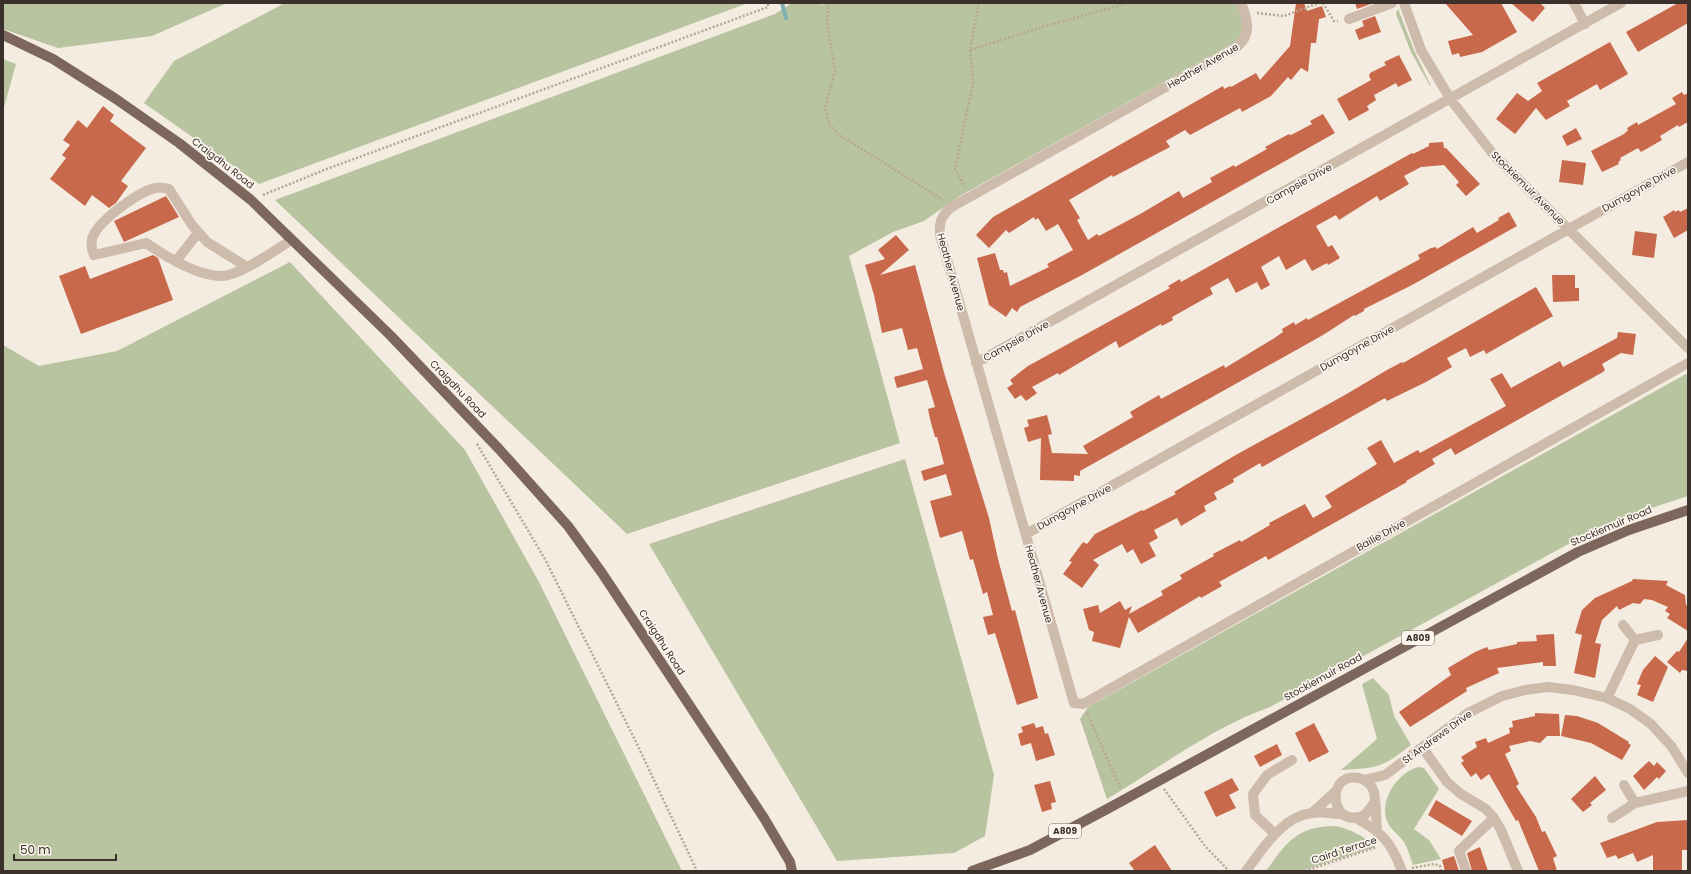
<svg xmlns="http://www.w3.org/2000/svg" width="1691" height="874" font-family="Poppins,sans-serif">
  <rect width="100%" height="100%" fill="#f4ebe1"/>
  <!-- green -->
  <path fill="#b8c4a0" d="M3,3H227L152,36L58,48L3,29Z
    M285,3H748L259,184L144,103L174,61Z
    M792,3H818L822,5L824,3H1236C1242,18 1248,31 1234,43L960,196L924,221L893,232L849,256L900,443L627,534L275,200L775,14Z
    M1398,9L1414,50L1431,86H1430L1411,52L1396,14Z
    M3,59L16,64L3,111Z
    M290,262L465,450L539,582L682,871H3V345L39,366L117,351Z
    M1686,374L1688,376V496L1624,517L1574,541L1270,707C1211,728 1161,767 1107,799L1080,719L1088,707Z
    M905,459L994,775L985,836L954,853L837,861L649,544Z
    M1373,678L1389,695L1394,716L1411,745C1382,768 1377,768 1341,770L1377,739L1362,684Z
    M1419,767L1424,768L1439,789L1414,829L1429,840L1441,859L1413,865C1410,857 1408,849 1404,842C1399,835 1391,830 1388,823C1377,801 1399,771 1419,767Z
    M1336,826C1352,830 1364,836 1375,847L1301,871H1266C1287,842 1297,826 1336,826Z"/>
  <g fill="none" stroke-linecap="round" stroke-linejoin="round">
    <!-- stream -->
    <path stroke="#7fb0b2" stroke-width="4" d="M782,3L786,18"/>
  </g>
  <!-- building -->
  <path fill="#c8694b" d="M1296,3H1304L1307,11L1322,6L1326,17L1319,19L1316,43H1311L1308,72L1301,68L1291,80L1288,77L1271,96L1242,112L1240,108L1190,135L1185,130L1166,141L1170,147L1113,177L1112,175L1069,200L1080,218L1077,220L1088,240L1097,234L1099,236L1142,213L1179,191L1183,198L1212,182L1210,178L1234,165L1235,167L1267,149L1265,147L1289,134L1290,135L1293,134L1312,124L1310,121L1323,114L1335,133L1082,275L1020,307L1017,312L1012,308L1006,317L989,305L977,258L995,253L1000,270H1003L1004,273L1007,272L1010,286L1049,267L1047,264L1073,250L1058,224L1046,231L1038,218L1035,220L1034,217L1009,233L1006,230L989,248L976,235L993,217L1223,86L1224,89L1230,86L1231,87L1256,73L1260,80L1290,46Z
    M1355,3H1371V4L1357,9Z
    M1445,3H1501L1517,32L1482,52L1460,57L1459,53L1452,55L1448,41L1473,35Z
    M1511,3H1540L1545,8L1533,22Z
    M1678,3H1688V23L1638,52L1626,32Z
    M1375,16L1381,32L1359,40L1355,30L1364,26L1362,21Z
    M1610,42L1628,74L1600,90L1597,84L1567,101L1570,106L1546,120L1536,108L1515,134L1496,119L1517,93L1528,101L1542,91L1537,83Z
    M1399,55L1412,80L1398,87L1396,83L1374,95L1376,100L1367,106L1369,110L1349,121L1337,99L1371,80L1369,76L1370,73L1386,65L1384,62Z
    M1682,92L1684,95L1688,93V122L1679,127L1678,125L1660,136L1662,140L1641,152L1638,148L1620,158L1621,160L1618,162L1619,164L1602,172L1591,151L1624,134L1628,130L1627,128L1637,122L1638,125L1676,104L1672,98Z
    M103,106L114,115L110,121L146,148L121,181L128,186L116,203L109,208L92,195L85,206L50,179L66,158L62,155L70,145L63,140L78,120L87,128Z
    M1576,128L1582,139L1567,146L1562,136Z
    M1443,142L1444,148H1446L1480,184L1466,196L1456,185L1459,182L1444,165L1421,167L1404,176L1409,184L1380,201L1377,196L1339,220L1336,215L1316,226L1328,247L1332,245L1340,258L1328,265L1327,263L1312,271L1305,259L1286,270L1279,256L1261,267L1270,285L1261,290L1257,282L1236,293L1228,278L1210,288L1213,294L1172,317L1173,320L1162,326L1161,324L1119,348L1116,341L1059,375L1058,373L1032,387L1037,393L1026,401L1021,395L1015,399L1007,388L1013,384L1010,380L1028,366L1161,293L1170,288L1168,286L1180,279L1181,282L1412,153L1413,154L1429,146V143Z
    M1562,160L1586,163L1583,185L1559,182Z
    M166,196L179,217L124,242L114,221Z
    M1688,208V230L1674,238L1663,217L1674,210L1675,212L1679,210L1680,212Z
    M1509,212L1517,226L1412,285L1364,309V311L1355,316L1354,315L1323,335L1080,471V476L1074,475V481L1040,480L1041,438L1028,442L1024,428L1029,426L1027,420L1047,415L1052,434L1048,435L1052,453L1088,454L1083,446L1133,417L1130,412L1147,402L1159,395L1161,399L1224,365L1225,368L1273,339L1283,332L1282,329L1294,322L1295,325L1307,318L1308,320L1420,259L1418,255L1431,248L1436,247L1437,249L1473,227L1477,233L1499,220L1498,218Z
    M1635,231L1657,234L1654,258L1632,255Z
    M896,235L909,250L880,275L915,265L945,376L989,518L998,559L1012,611L1015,610L1038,698L1017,705L995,633L988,635L983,617L993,615L987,592L983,594L973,559L970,560L962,531L940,538L937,527L930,501L952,495L946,474L924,481L921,471L944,464L937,437H935L930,419L928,409L935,407L927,380L897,388L894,377L923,369L917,348L908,350L902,328L882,333L874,295L865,265L885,259L878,250Z
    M153,255L158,258L173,300L81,334L59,276L85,266L90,279Z
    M1552,275H1575V288H1579V301L1553,302Z
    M1536,287L1553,316L1486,354L1484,350L1470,357L1466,348L1447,358L1452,367L1426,382L1387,401L1385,398L1262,467L1260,463L1233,479L1234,482L1214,493L1217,499L1204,506L1206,511L1181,526L1177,518L1154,530L1158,538L1149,543L1156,556L1141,564L1133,549L1127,553L1122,544L1093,560L1099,565L1082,588L1063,574L1072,562L1069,561L1083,542L1087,544L1095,534L1142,510L1143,511L1176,494L1174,492L1234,456L1345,395L1387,370L1402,362L1403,363Z
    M1618,332L1636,334L1633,355L1621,353L1602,364L1605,370L1603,372L1455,455L1451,448L1432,459L1435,464L1406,481L1407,482L1268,560L1266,556L1219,582L1222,586L1201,598L1200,596L1138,633L1129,617L1120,648L1092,641L1094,632L1089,630L1083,609L1098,605L1100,613L1120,601L1125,610L1132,606L1129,614L1163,595L1161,591L1182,579L1180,575L1214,556L1213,554L1240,540L1241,542L1270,525L1269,523L1305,504L1313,518L1332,507L1325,496L1377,464L1367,448L1381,440L1394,463L1418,450L1420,453L1506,406L1490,379L1502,373L1511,388L1560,361L1563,367L1617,338Z
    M1633,579L1668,581L1666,585L1685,595L1686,605L1688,606V631L1667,618L1670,614L1665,611L1668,607L1652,600L1644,599L1640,604L1633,603L1619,610L1617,606L1602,620L1595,643L1601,644L1595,678L1574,673L1582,635L1575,633L1582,610L1595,598L1632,581Z
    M1554,634L1556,666H1543V662L1497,668L1499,673L1466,688L1467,691L1410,727L1399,712L1451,675L1448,668L1475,652L1487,647L1489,650L1517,644V642L1537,641L1536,635Z
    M1688,638V671L1682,670L1680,673L1667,662L1677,651L1679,652Z
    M1655,656L1668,667L1653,702L1637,695L1641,685L1637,684L1643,670Z
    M1535,713L1559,714L1560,736H1547L1540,743L1530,741L1509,746L1511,751L1505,754L1519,784L1516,786L1536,817L1542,832L1545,831L1557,856L1553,858L1557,871H1539L1518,820L1516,821L1489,774L1481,780L1476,773L1471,777L1461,763L1464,761L1461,757L1477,747L1475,742L1486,738L1488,743L1510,733L1509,728L1513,727L1512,721L1535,716Z
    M1565,715L1577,716L1598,723L1629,742L1628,743L1631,745L1622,760L1591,743L1561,736Z
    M1034,723L1036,728L1043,726L1045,734L1048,733L1055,755L1036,761L1031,743L1021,746L1018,734L1023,732L1021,727Z
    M1314,723L1329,752L1309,762L1295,733Z
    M1277,744L1282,755L1260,767L1254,756Z
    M1649,761L1654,766L1657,762L1666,771L1659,779L1657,777L1644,790L1633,776Z
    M1595,776L1606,790L1590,803L1592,805L1583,812L1571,799Z
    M1232,778L1239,790L1229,795L1236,808L1216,817L1204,792Z
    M1050,781L1056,802L1051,803L1052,809L1042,812L1034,785Z
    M1436,800L1472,821L1462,836L1428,815Z
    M1688,820V850H1682V870L1677,871H1653V855L1637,862L1633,853L1618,859L1616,855L1607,858L1600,843L1657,822Z
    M1155,845L1172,871H1135L1129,863Z
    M1480,847L1488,871H1472L1467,853Z
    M1454,856L1459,871H1445L1442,860Z"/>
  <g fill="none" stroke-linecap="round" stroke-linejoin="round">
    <!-- path -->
    <path stroke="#b9a596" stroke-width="2.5" stroke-dasharray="2 2" stroke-linecap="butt" d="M829,3L827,24L835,71L825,108L829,124L838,134L943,200
      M1323,3L1334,21H1338
      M1257,13L1284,16L1319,3
      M970,50L1039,28L1128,3
      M965,188L955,169L973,83L970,50L979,3
      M263,195L324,170L768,7V3
      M477,444L546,561L636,742L697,871
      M1087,713L1121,789
      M1164,789L1205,846L1229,871
      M1412,868L1434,864L1440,866L1441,871
      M1305,871L1377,847"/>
    <!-- minor -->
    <path stroke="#cdbbac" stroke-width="10" d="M1241,3C1248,20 1252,34 1237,47L950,208C941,217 939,222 940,235L1074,703L1083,704L1688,363
      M1404,3L1421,50L1451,100L1493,154L1688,348
      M1574,3L1585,24
      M1349,19L1392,3
      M176,261L198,233
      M247,267L207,242L192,225L169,189C165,188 160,187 156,188C139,191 102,219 94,234C90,241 91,248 94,255L146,243C165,256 198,276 221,276C239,276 276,250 291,240
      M976,363L1621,3
      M1026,534L1688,162
      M1623,625L1635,640
      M1607,698L1635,640L1658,635
      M1422,747L1447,782L1461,794L1486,809L1494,818L1501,830L1518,871
      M1364,780L1385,775L1468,713L1502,696L1525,690L1548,687L1573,690L1607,698L1630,709L1651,724L1672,747L1688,773
      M1624,785L1635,803
      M1374,803L1365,815C1329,831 1325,771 1359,778C1366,780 1372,785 1374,792C1376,800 1376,820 1377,829
      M1312,813L1335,792
      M1356,818C1383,833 1391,842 1402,871
      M1612,818L1635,803L1688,791
      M1275,834L1255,815L1253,794L1267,775L1292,760
      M1246,871C1263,849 1282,816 1312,813C1322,811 1333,814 1343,814
      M1466,871L1459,851L1494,818"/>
    <!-- major -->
    <path stroke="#7d675c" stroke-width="10" d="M3,35L53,59L116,99L179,143L251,200L390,335L499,449L568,526L602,573L764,818L790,862L792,871
      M972,871L1030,850L1109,808L1578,552L1629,530L1688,510"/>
  </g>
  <g text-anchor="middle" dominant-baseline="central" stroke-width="3.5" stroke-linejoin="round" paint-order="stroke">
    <!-- shield labels -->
    <g fill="#fbf5ee" stroke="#756b66" stroke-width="1">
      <rect x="1402" y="631" width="32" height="14" rx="3"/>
      <rect x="1049" y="824" width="32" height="14" rx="3"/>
    </g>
    <g font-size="9" font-weight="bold" fill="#3b302b">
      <text x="1418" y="638">A809</text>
      <text x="1065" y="831">A809</text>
    </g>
    <!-- street labels -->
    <g font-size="10" fill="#3b302b" stroke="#fbf5ee">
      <text transform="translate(1203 66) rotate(-30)">Heather Avenue</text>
      <text transform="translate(223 163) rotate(38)">Craigdhu Road</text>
      <text transform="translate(1299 184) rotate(-29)">Campsie Drive</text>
      <text transform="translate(1528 188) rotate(45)">Stockiemuir Avenue</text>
      <text transform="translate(1639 189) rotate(-29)">Dumgoyne Drive</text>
      <text transform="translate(951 272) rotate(75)">Heather Avenue</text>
      <text transform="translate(1016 341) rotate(-29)">Campsie Drive</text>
      <text transform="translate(1357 348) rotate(-29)">Dumgoyne Drive</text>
      <text transform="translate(458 389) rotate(46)">Craigdhu Road</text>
      <text transform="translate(1074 507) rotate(-29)">Dumgoyne Drive</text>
      <text transform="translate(1611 526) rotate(-23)">Stockiemuir Road</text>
      <text transform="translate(1381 535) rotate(-29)">Bailie Drive</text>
      <text transform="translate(1039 584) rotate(75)">Heather Avenue</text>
      <text transform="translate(662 642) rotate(57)">Craigdhu Road</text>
      <text transform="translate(1323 677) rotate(-29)">Stockiemuir Road</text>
      <text transform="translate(1437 737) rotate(-36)">St Andrews Drive</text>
      <text transform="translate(1344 850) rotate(-18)">Caird Terrace</text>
    </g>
  </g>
  <!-- border -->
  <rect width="1691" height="874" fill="none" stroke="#3b302b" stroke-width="8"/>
  <!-- scale -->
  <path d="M14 854v6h102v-6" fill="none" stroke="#3b302b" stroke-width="2"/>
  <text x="20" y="854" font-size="12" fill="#3b302b" stroke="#fbf5ee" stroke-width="3" paint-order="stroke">50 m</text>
</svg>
